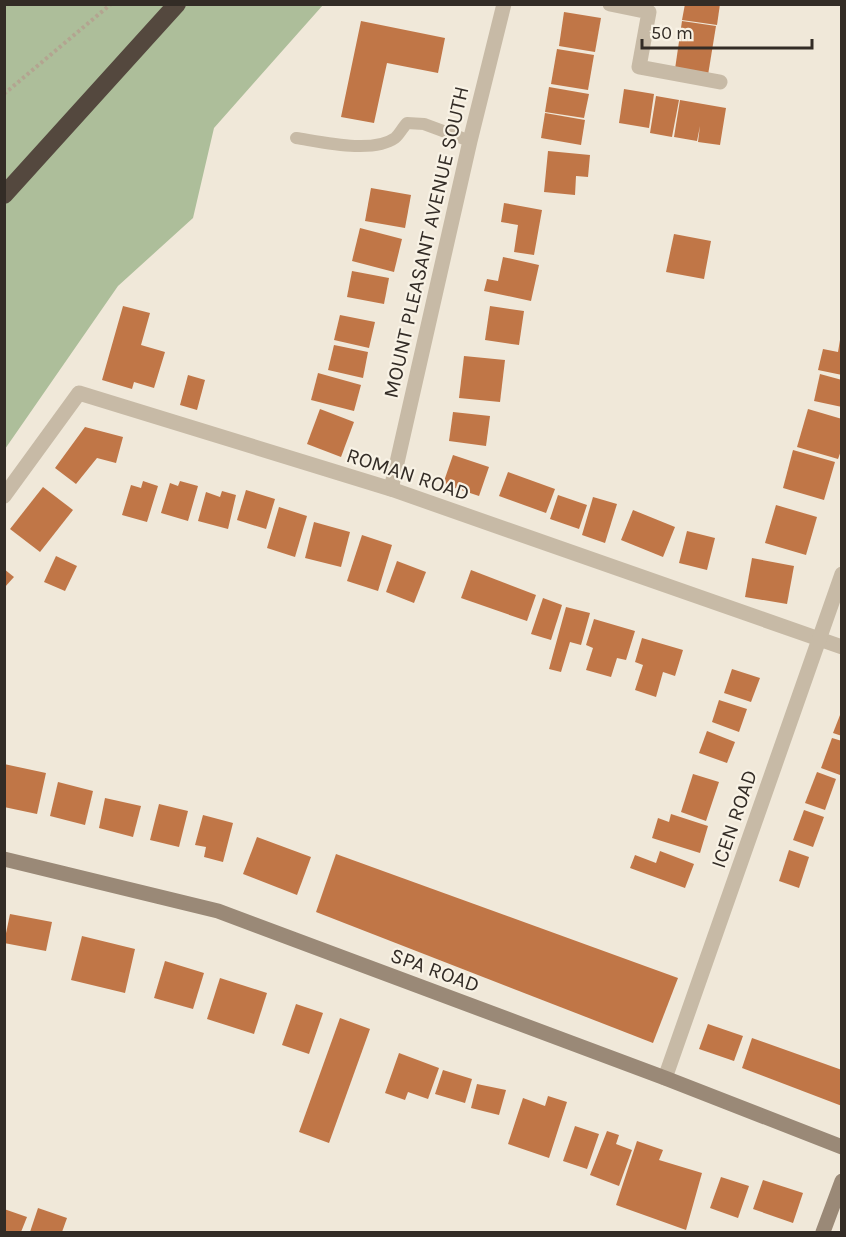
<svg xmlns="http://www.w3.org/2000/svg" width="846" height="1237" viewBox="0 0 846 1237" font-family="Karla,sans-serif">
<rect width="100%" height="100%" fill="#f0e8d9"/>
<path fill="#adbe9a" d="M 5,5 L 323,5 L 214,128 L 193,218 L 118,286 L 5,449 Z"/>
<g fill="#c07647">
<path d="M 685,4 L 720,4 L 717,25 L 682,20 Z"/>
<path d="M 564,12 L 601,18 L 595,52 L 559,46 Z"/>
<path d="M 361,21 L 445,38 L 438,73 L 387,63 L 374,123 L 341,117 Z"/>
<path d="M 682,21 L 716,26 L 708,75 L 675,69 Z"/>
<path d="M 557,49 L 594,55 L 588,90 L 551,84 Z"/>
<path d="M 549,87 L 589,94 L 584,118 L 545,112 Z"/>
<path d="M 624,89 L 654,94 L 649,128 L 619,123 Z"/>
<path d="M 656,96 L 679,100 L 672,137 L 650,133 Z"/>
<path d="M 680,100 L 726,108 L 720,145 L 698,142 L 700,126 L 697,141 L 674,137 Z"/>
<path d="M 545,113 L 585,120 L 581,145 L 541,138 Z"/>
<path d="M 548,151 L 590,155 L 588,177 L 576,176 L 575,195 L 544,192 Z"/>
<path d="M 371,188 L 411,195 L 405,228 L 365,221 Z"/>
<path d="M 504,203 L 542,210 L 534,255 L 514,252 L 518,225 L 501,222 Z"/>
<path d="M 360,228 L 402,239 L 394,272 L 352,261 Z"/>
<path d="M 674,234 L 711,241 L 704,279 L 666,272 Z"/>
<path d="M 503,257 L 539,265 L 531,301 L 484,291 L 487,279 L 498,281 Z"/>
<path d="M 352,271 L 389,278 L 384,304 L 347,297 Z"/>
<path d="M 123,306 L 150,313 L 141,345 L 165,352 L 154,388 L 134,382 L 132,389 L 102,380 Z"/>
<path d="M 490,306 L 524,311 L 519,345 L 485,340 Z"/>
<path d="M 340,315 L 375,322 L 369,348 L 334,340 Z"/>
<path d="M 840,340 L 842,375 L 818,370 L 823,349 L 838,352 Z"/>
<path d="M 334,345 L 368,352 L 363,378 L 328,370 Z"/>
<path d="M 464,356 L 505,360 L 500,402 L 459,398 Z"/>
<path d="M 318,373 L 361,385 L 354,411 L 311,400 Z"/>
<path d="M 820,374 L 842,380 L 842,407 L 814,401 Z"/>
<path d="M 188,375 L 205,380 L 197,410 L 180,405 Z"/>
<path d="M 320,409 L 354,422 L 341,457 L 307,444 Z"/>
<path d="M 808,409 L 842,419 L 842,448 L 838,459 L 797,447 Z"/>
<path d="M 453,412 L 490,416 L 486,446 L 449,441 Z"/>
<path d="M 85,427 L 123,437 L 116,463 L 97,458 L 76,484 L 55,468 Z"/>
<path d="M 793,450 L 835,462 L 824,500 L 783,488 Z"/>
<path d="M 453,455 L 489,467 L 479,496 L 443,484 Z"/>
<path d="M 508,472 L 555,489 L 546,513 L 499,496 Z"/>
<path d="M 143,481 L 158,486 L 147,522 L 122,515 L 131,485 L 141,488 Z"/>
<path d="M 180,481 L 198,486 L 188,521 L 161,513 L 170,483 L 178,486 Z"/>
<path d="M 43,487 L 73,510 L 40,552 L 10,529 Z"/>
<path d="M 246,490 L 275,499 L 266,529 L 237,520 Z"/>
<path d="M 222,491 L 236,495 L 228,529 L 198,521 L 206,492 L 220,497 Z"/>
<path d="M 558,495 L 587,505 L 579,529 L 550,519 Z"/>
<path d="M 593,497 L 617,504 L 605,543 L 582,535 Z"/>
<path d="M 776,505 L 817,517 L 806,555 L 765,543 Z"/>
<path d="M 279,507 L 307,516 L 295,557 L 267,548 Z"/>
<path d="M 633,510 L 675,527 L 663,557 L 621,540 Z"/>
<path d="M 314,522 L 350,532 L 341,567 L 305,558 Z"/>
<path d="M 687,531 L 715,538 L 707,570 L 679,563 Z"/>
<path d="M 362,535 L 392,545 L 378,591 L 347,581 Z"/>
<path d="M 56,556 L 77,566 L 65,591 L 44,582 Z"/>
<path d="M 752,558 L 794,566 L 787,604 L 745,597 Z"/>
<path d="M 397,561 L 426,572 L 414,603 L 386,592 Z"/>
<path d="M 4,569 L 14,577 L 4,588 Z"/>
<path d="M 471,570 L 536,595 L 527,621 L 461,598 Z"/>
<path d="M 543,598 L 562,605 L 551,640 L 531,634 Z"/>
<path d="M 566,607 L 590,613 L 581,645 L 570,642 L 561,672 L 549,669 Z"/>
<path d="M 594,619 L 635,631 L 626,660 L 617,658 L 611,677 L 586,670 L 593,648 L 586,645 Z"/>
<path d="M 642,638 L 683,650 L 675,676 L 663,672 L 656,697 L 635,690 L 643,665 L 635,662 Z"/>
<path d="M 732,669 L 760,678 L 751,702 L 724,693 Z"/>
<path d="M 719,700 L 747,709 L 739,732 L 712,722 Z"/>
<path d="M 842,710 L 842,736 L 833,733 Z"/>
<path d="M 707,731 L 735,742 L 727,763 L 699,753 Z"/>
<path d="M 832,738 L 842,741 L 842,769 L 840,775 L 821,768 Z"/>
<path d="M 4,764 L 46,773 L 37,814 L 4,807 Z"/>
<path d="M 817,772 L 836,779 L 825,810 L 805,803 Z"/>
<path d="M 693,774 L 719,782 L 706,821 L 681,812 Z"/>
<path d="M 58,782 L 93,791 L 85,825 L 50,816 Z"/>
<path d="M 105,798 L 141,806 L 133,837 L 99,828 Z"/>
<path d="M 159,804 L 188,811 L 179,847 L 150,840 Z"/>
<path d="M 804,810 L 824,817 L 813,847 L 793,840 Z"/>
<path d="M 671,814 L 708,826 L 700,853 L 652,838 L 658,818 L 669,822 Z"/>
<path d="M 203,815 L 233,823 L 223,862 L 204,857 L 206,847 L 195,845 Z"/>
<path d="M 257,837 L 311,857 L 297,895 L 243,874 Z"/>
<path d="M 789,850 L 809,857 L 799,888 L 779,881 Z"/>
<path d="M 660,851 L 694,864 L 685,888 L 630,868 L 635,855 L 656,863 Z"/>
<path d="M 336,854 L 678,978 L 653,1043 L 316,912 Z"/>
<path d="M 10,914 L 52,922 L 46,951 L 4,943 Z"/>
<path d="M 82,936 L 135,949 L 125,993 L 71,980 Z"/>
<path d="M 165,961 L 204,973 L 193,1009 L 154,998 Z"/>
<path d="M 220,978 L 267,993 L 254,1034 L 207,1019 Z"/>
<path d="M 296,1004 L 323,1013 L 309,1054 L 282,1045 Z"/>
<path d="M 340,1018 L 370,1029 L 329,1143 L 299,1132 Z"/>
<path d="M 708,1024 L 743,1036 L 734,1061 L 699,1049 Z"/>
<path d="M 752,1038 L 842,1070 L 842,1106 L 742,1068 Z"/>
<path d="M 399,1053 L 439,1068 L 428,1099 L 408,1092 L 405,1100 L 385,1093 Z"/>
<path d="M 443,1070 L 472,1079 L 465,1103 L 435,1094 Z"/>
<path d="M 477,1084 L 506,1090 L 499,1115 L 471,1108 Z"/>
<path d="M 548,1096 L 567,1102 L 549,1158 L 508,1144 L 523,1098 L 545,1106 Z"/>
<path d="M 575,1126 L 599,1134 L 587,1169 L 563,1161 Z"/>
<path d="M 607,1131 L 619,1135 L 616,1144 L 632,1150 L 619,1186 L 590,1175 Z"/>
<path d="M 637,1141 L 663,1150 L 659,1160 L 702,1173 L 686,1230 L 616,1205 Z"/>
<path d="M 721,1177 L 749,1186 L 738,1218 L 710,1208 Z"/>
<path d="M 763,1180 L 803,1193 L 793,1223 L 753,1209 Z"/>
<path d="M 38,1208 L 67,1218 L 62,1232 L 30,1232 Z"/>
<path d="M 4,1209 L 27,1217 L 21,1232 L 4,1232 Z"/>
</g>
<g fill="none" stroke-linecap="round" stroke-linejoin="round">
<path stroke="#b3a490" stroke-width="4" stroke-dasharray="3 3" stroke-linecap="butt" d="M 4,94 L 111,4"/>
<path stroke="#c7baa6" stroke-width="12" d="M 296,138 C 322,142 373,154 395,138 C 399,135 403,127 407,123 L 424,124 L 470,141"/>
<g stroke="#c7baa6" stroke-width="15">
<path d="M 610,4 L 649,12 L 639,67 L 720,82"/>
<path d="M 391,489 L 470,141 L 504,4"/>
<path d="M 4,496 L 79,393 L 391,489 L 842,647"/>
<path d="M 665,1078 L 842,574"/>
</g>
<g stroke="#9a8977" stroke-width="15">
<path d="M 4,859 L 218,911 L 665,1078 L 842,1147"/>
<path d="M 823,1232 L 842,1181"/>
</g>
<path stroke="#54483e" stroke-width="18" d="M 4,195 L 177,4"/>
</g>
<g text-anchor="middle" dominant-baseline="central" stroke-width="4.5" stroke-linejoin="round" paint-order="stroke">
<g font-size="21" fill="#332c26" stroke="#f8f2e5">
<text transform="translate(426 242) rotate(-77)">MOUNT PLEASANT AVENUE SOUTH</text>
<text transform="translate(408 474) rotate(18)">ROMAN ROAD</text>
<text transform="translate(734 819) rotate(-71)">ICEN ROAD</text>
<text transform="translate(435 970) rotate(20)">SPA ROAD</text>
</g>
</g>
<rect width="846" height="1237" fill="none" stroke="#332c26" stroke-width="12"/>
<path d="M642 39v9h170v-9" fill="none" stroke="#332c26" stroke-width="3"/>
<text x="651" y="39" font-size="18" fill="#332c26" stroke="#f8f2e5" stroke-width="4.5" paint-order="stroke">50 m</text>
</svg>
